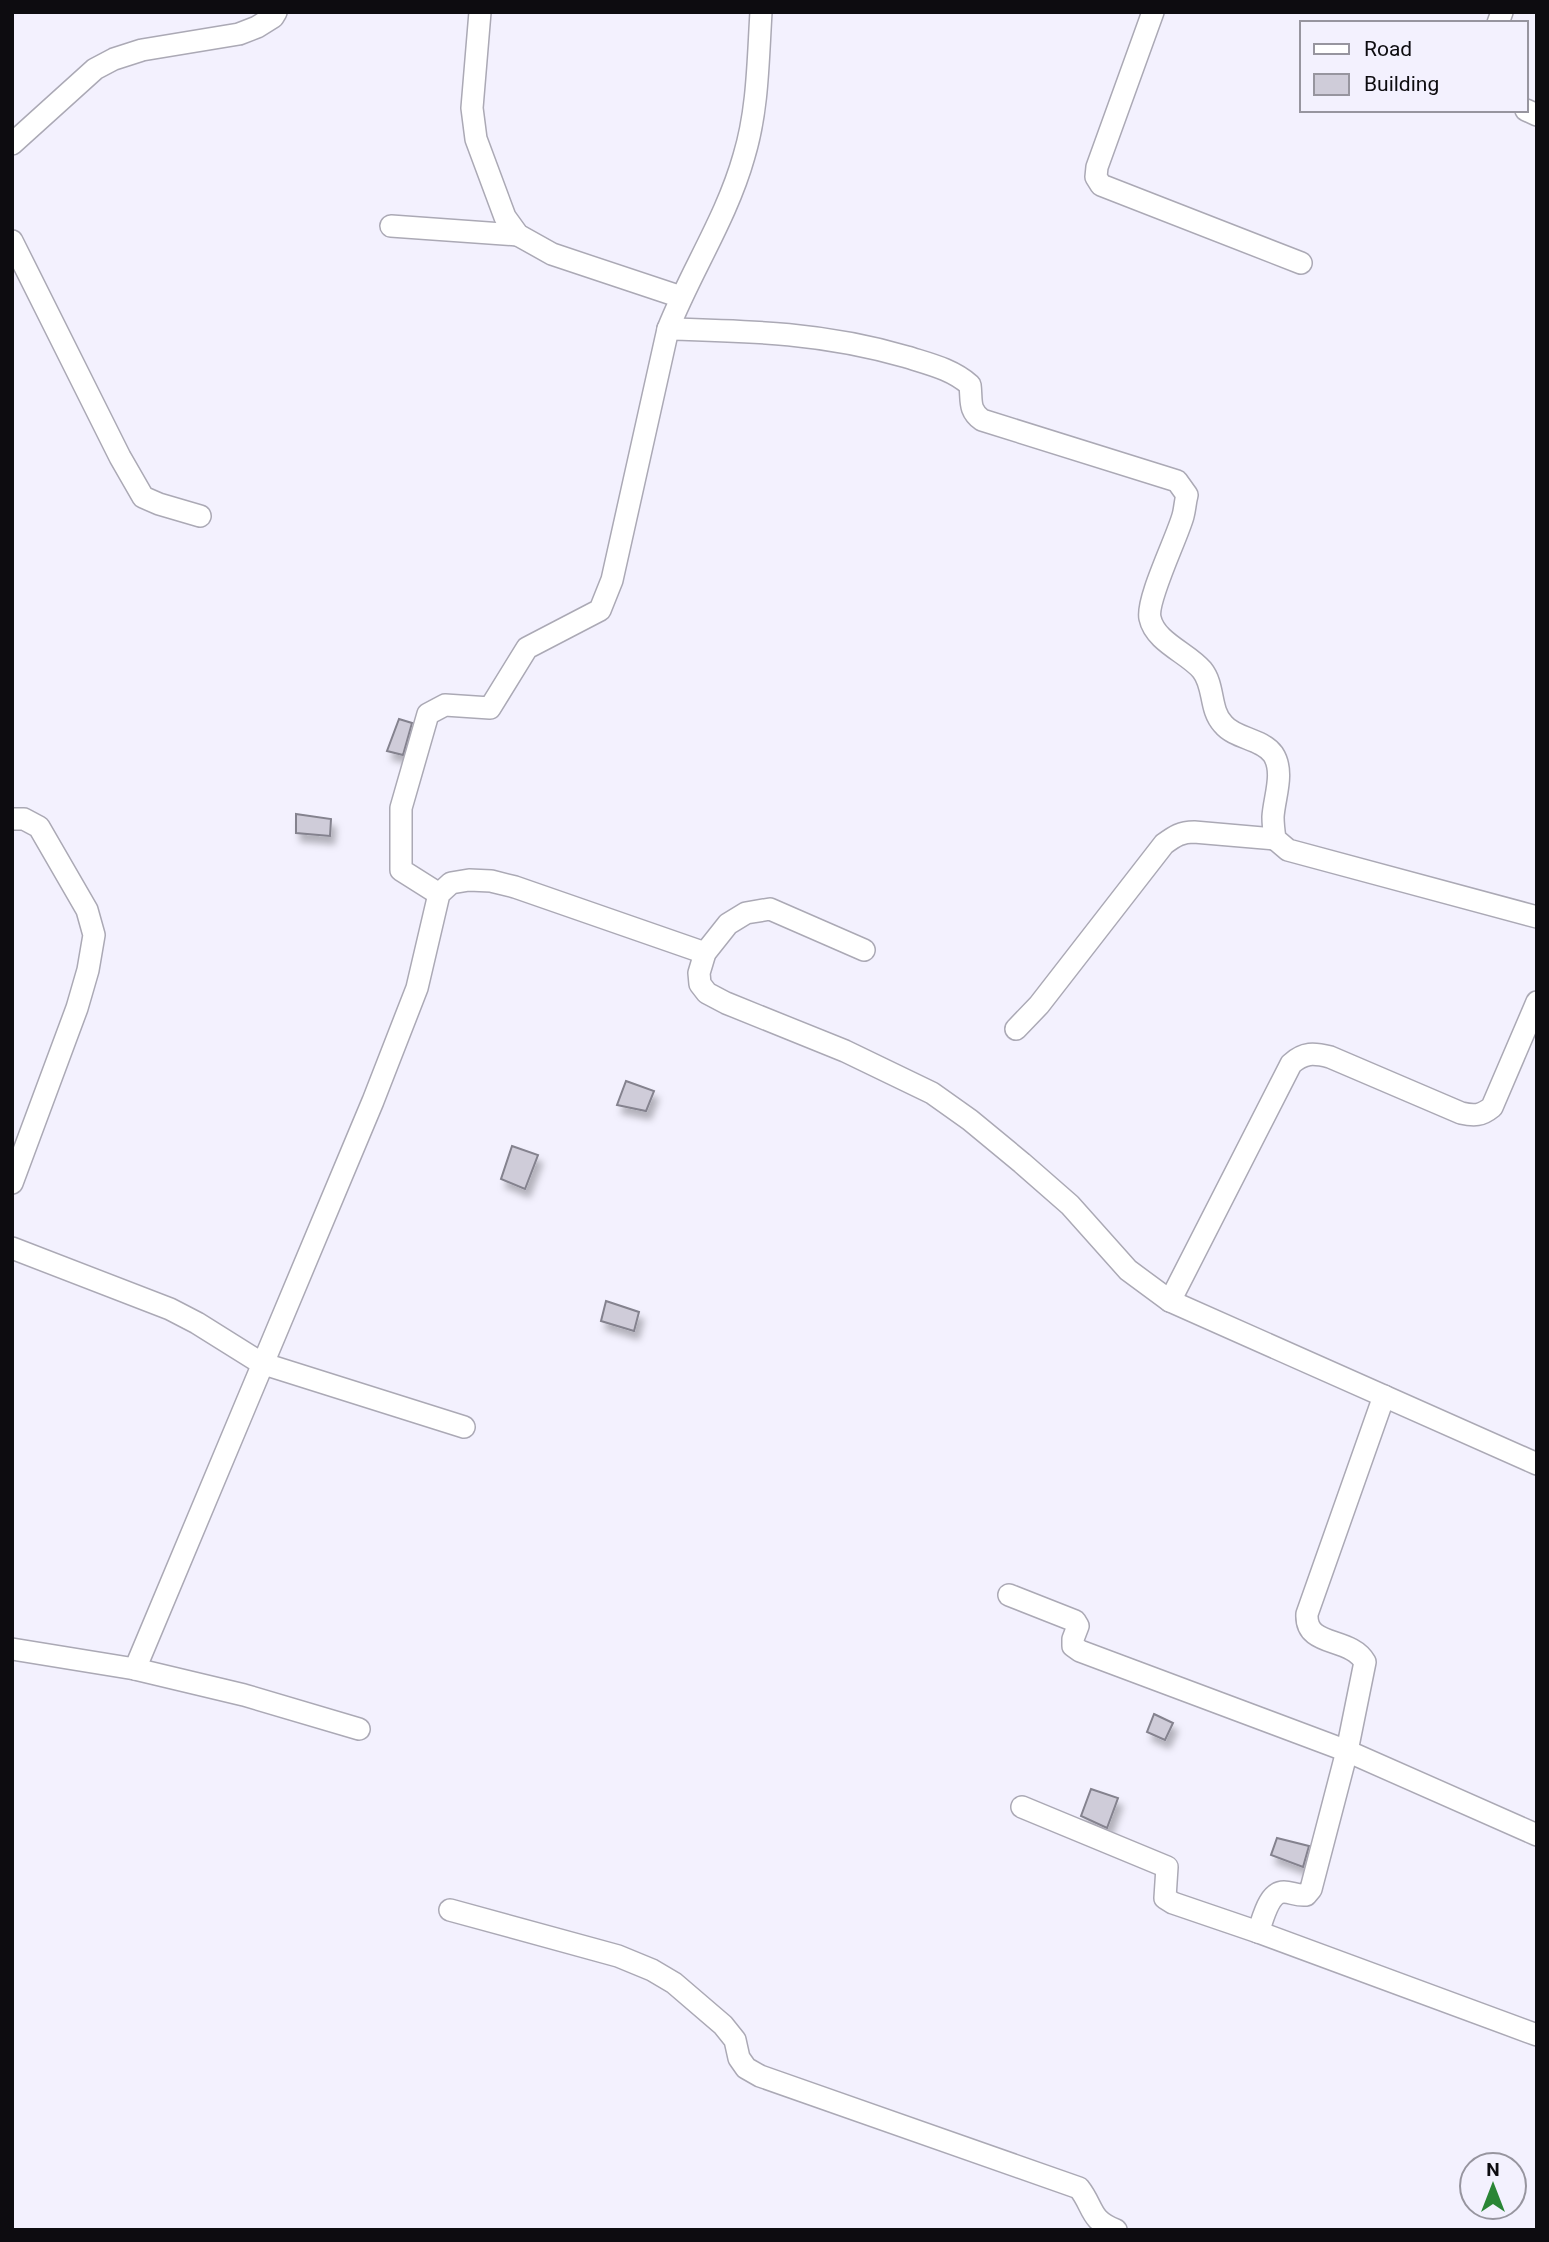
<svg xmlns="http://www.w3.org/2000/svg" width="1549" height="2242" viewBox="0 0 1549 2242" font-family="Roboto,sans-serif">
<defs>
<filter id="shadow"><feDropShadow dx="4.5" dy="8" stdDeviation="3.5" flood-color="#0004"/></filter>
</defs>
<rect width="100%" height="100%" fill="#f3f1fe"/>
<g fill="#cfccd9" stroke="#84828e" stroke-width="2" filter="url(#shadow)">
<path d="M 399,719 L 412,723 L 403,755 L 387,751 Z"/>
<path d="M 296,814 L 331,819 L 330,836 L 296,833 Z"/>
<path d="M 626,1081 L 654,1091 L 646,1111 L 617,1105 Z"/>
<path d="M 512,1146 L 538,1155 L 525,1189 L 501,1179 Z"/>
<path d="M 606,1301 L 639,1312 L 634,1331 L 601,1321 Z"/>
<path d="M 1154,1714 L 1173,1723 L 1165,1740 L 1147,1732 Z"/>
<path d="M 1091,1789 L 1118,1798 L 1107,1828 L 1081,1816 Z"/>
<path d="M 1277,1838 L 1309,1846 L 1303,1867 L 1271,1855 Z"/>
</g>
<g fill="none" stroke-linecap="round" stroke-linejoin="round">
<defs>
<g id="street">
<path d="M 480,12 L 472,108 L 476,139 L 505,217 L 518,235 L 552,254 L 681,297"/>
<path d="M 1153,12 L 1097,167 L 1096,177 L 1101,185 L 1301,263"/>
<path d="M 1498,23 L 1502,12"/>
<path d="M 1526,110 L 1537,115"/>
<path d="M 12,144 L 95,69 L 114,59 L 142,50 L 239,34 L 257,27 L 273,17 L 276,12"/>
<path d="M 391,226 L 518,235"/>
<path d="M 12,241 L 120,457 L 143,497 L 159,504 L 200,516"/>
<path d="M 668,329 C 753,331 825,333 907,357 C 929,364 952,369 970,385 C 972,400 968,410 982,420 L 1177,481 L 1187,495 C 1185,502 1185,509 1183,516 C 1177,538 1146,600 1150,618 C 1155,642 1188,653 1202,670 C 1215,686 1209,709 1223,724 C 1235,739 1261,738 1273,754 C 1285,772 1274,798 1273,817 C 1273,824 1274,832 1275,839 L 1288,850 L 1537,917"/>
<path d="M 12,819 L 24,819 L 39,827 L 87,910 L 94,935 L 88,970 L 77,1008 L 12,1183"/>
<path d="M 439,894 L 401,870 L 401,808 L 428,714 L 445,705 L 490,708 L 527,648 L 600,610 L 612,580 L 668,329 C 691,271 727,217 744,156 C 758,110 758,60 761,12"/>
<path d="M 864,950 L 770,909 L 746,913 L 728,924 L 705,953 L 699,973 L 700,984 L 707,993 L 726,1003 L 845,1051 L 932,1093 L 970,1120 L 1022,1163 L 1070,1205 L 1128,1270 L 1170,1301 L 1537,1464"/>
<path d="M 1016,1029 L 1039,1005 L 1164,844 C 1175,836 1181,832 1194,832 L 1275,839"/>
<path d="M 12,1248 L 170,1309 L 197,1323 L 261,1363 L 464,1427"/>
<path d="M 1170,1301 L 1291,1064 C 1304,1052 1314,1053 1330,1057 L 1461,1113 C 1474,1116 1481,1116 1492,1107 L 1537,1002"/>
<path d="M 1009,1595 L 1075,1621 L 1078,1626 L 1073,1639 L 1073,1646 L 1080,1651 L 1347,1751 L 1537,1835"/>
<path d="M 12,1649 L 135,1669 L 244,1695 L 359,1729"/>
<path d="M 135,1669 L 373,1101 L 417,988 L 439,894 L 451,883 L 469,880 L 491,881 L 515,887 L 705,953"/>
<path d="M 1022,1807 L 1167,1867 L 1165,1898 L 1173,1903 L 1258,1932 L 1537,2035"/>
<path d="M 450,1910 L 618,1956 L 652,1970 L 674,1983 L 723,2025 L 735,2040 L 739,2058 L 746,2068 L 760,2076 L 1079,2188 C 1094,2207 1089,2220 1116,2230"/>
<path d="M 1258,1932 C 1263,1920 1268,1892 1284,1892 C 1291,1892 1297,1896 1306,1895 L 1311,1889 L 1347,1751 L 1365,1662 C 1350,1636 1305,1648 1307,1614 L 1384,1396"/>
</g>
</defs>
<use href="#street" stroke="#aba9b5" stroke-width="24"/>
<use href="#street" stroke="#fff" stroke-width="21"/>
</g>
<rect width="1549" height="2242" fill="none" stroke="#0d0c10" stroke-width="28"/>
<rect x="1300" y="21" width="228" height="91" fill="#f3f1fe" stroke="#97959f" stroke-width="2"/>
<rect x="1314" y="44" width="35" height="10" fill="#ffffff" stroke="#97959f" stroke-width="2"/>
<text x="1364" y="56" font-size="21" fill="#0d0c10">Road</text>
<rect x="1314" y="74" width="35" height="21" fill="#cfccd9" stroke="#97959f" stroke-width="2"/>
<text x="1364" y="91" font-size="21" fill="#0d0c10">Building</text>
<g transform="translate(1493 2186)"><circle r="33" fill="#f3f1fe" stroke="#97959f" stroke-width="2"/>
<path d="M0-5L12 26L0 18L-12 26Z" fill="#2a8535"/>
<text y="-10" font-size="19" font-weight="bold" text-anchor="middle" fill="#0d0c10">N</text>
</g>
</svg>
